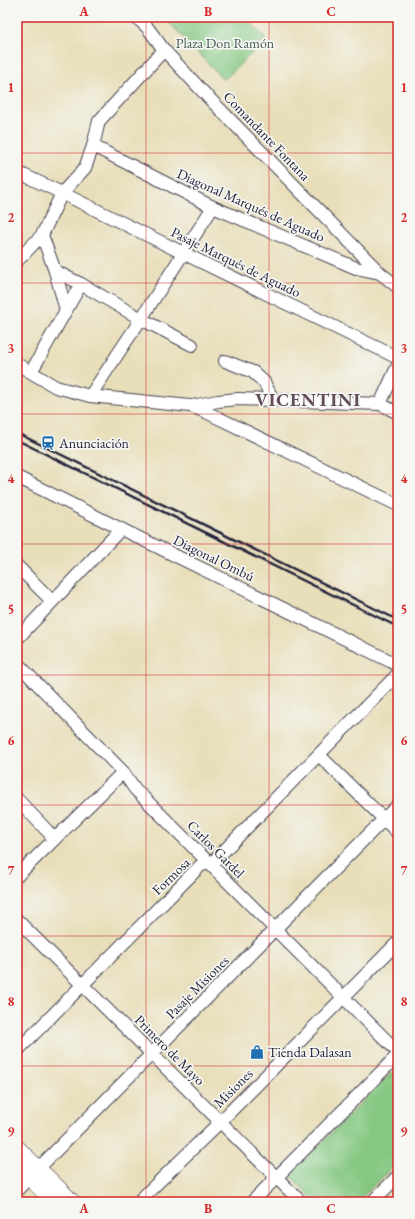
<svg xmlns="http://www.w3.org/2000/svg" width="415" height="1219" viewBox="0 0 415 1219" font-family="'EB Garamond',serif">
<rect width="100%" height="100%" fill="#f6f6f2"/>
<filter id="ink" filterUnits="userSpaceOnUse"><feTurbulence type="fractalNoise" baseFrequency=".025" numOctaves="2"/><feDisplacementMap in="SourceGraphic" scale="8" xChannelSelector="R" yChannelSelector="G"/><feConvolveMatrix kernelMatrix="1 2 1 2 8 2 1 2 1" color-interpolation-filters="sRGB"/></filter>
<filter id="wash" filterUnits="userSpaceOnUse"><feTurbulence type="fractalNoise" baseFrequency=".012" numOctaves="4" result="noise"/><feDisplacementMap in="SourceGraphic" scale="16" xChannelSelector="R" yChannelSelector="G"/><feGaussianBlur stdDeviation="0.9" result="paint"/><feColorMatrix in="noise" values="0 0 0 0 0 0 0 0 0 0 0 0 0 0 0 0 0 1.4 0 .05"/><feComposite in="paint" operator="in"/></filter>
<g filter="url(#wash)">
<rect width="100%" height="100%" fill="#e8deb9"/>
<g fill="#84c882" stroke="#53755e">
<path d="M 164,17 L 245,17 L 266,39 L 224,80 Z"/>
<path d="M 398,1066 L 398,1162 L 357,1202 L 316,1202 L 289,1175 Z"/>
</g>
</g>
<g filter="url(#ink)">
<g fill="none" stroke-linecap="round" stroke-linejoin="round">
<defs>
<g id="minor">
<path d="M 136,17 L 147,27 L 164,50 L 206,95 L 380,273 L 398,287"/>
<path d="M 93,146 L 213,207 L 356,268 L 380,273"/>
<path d="M 17,172 L 62,193 L 183,253 L 398,358"/>
<path d="M 17,261 L 42,235"/>
<path d="M 55,271 L 81,284 L 141,319 L 192,345"/>
<path d="M 66,310 L 55,271 L 42,235 L 62,193 L 85,168 L 93,146 L 99,121 L 164,50"/>
<path d="M 225,361 L 253,372 L 264,382 L 273,400"/>
<path d="M 17,364 L 56,387 L 90,396 L 190,406 L 206,412 L 398,505"/>
<path d="M 31,372 L 81,284"/>
<path d="M 90,396 L 141,319 L 213,207"/>
<path d="M 380,404 L 398,365"/>
<path d="M 192,406 L 218,401 L 238,399 L 273,400 L 380,404 L 398,413"/>
<path d="M 17,477 L 121,529 L 398,665"/>
<path d="M 17,566 L 52,601"/>
<path d="M 17,639 L 121,529"/>
<path d="M 17,663 L 123,772 L 135,789 L 398,1052"/>
<path d="M 319,755 L 398,833"/>
<path d="M 17,799 L 54,838"/>
<path d="M 17,876 L 123,772"/>
<path d="M 17,920 L 301,1202"/>
<path d="M 17,1051 L 200,866 L 215,860 L 398,674"/>
<path d="M 17,1190 L 398,805"/>
<path d="M 138,1202 L 221,1121 L 398,942"/>
<path d="M 252,1202 L 398,1055"/>
<path d="M 372,1202 L 398,1176"/>
</g>
<g id="major">
<path d="M 17,1147 L 73,1202"/>
<path d="M 17,1166 L 54,1202"/>
</g>
</defs>
<use href="#minor" stroke="#403e4e" stroke-width="14"/>
<use href="#major" stroke="#403e4e" stroke-width="16"/>
<use href="#minor" stroke="#fff" stroke-width="12"/>
<use href="#major" stroke="#fff" stroke-width="15"/>
<g stroke="#22223b" stroke-width="2.5">
<path d="M 17,433 L 398,620"/>
<path d="M 17,440 L 398,627"/>
</g>
</g>
</g>
<path fill="none" stroke="#d62828" stroke-width="1" stroke-opacity="0.55" d="M 146,17 L 146,1202M 269,17 L 269,1202M 17,153 L 398,153M 17,283 L 398,283M 17,414 L 398,414M 17,544 L 398,544M 17,675 L 398,675M 17,805 L 398,805M 17,936 L 398,936M 17,1066 L 398,1066"/>
<defs>
<symbol id="station-bare" viewBox="-9 -9 18 18"><path d="M-3-6H3Q5-6 5-4V2Q5 4 3 4L4.5 6H3L1.5 4h-3L-3 6H-4.5L-3 4Q-5 4-5 2V-4Q-5-6-3-6ZM-3.5-4v3h7v-3ZM-3.5 1v1.5H-2V1ZM2 1v1.5H3.5V1Z" fill="#1f6fb2" stroke="#f6f6f2" stroke-width="2.5" paint-order="stroke"/></symbol>
<symbol id="shop-bare" viewBox="-9 -9 18 18"><path d="M-5-2.5h2.3a2.7 3.5 0 0 1 5.4 0H5L5.5 6h-11ZM-1.5-2.5h3a1.5 2.3 0 0 0-3 0Z" fill="#1f6fb2" stroke="#f6f6f2" stroke-width="2.5" paint-order="stroke"/></symbol>
</defs>
<g fill-rule="evenodd">
<use href="#station-bare" x="38" y="433" width="20" height="20"/>
<use href="#shop-bare" x="247" y="1042" width="20" height="20"/>
</g>
<g text-anchor="middle" dominant-baseline="central" stroke-width="3.5" stroke-linejoin="round" paint-order="stroke">
<g font-size="14" fill="#445c54" stroke="#f6f6f2">
<text x="225" y="43">Plaza Don Ramón</text>
</g>
<g font-size="14" fill="#22223b" stroke="#f6f6f2">
<text transform="translate(267 136) rotate(46)">Comandante Fontana</text>
<text transform="translate(251 205) rotate(24)">Diagonal Marqués de Aguado</text>
<text transform="translate(236 262) rotate(26)">Pasaje Marqués de Aguado</text>
<text transform="translate(214 558) rotate(26)">Diagonal Ombú</text>
<text transform="translate(216 849) rotate(45)">Carlos Gardel</text>
<text transform="translate(171 876) rotate(-44)">Formosa</text>
<text transform="translate(197 987) rotate(-45)">Pasaje Misiones</text>
<text transform="translate(170 1050) rotate(45)">Primero de Mayo</text>
<text transform="translate(233 1088) rotate(-45)">Misiones</text>
</g>
<g font-size="14" fill="#22223b" stroke="#f6f6f2" text-anchor="start">
<text x="59" y="443">Anunciación</text>
<text x="268" y="1052">Tienda Dalasan</text>
</g>
<g font-size="18" font-weight="bold" letter-spacing="1" fill="#634c5b" stroke="#f6f6f2">
<text x="308" y="399">VICENTINI</text>
</g>
</g>
<rect width="415" height="1219" fill="none" stroke="#f6f6f2" stroke-width="44"/>
<rect x="22" y="22" width="371" height="1175" fill="none" stroke="#d62828" stroke-width="1.5"/>
<g font-size="13" text-anchor="middle" font-weight="bold" fill="#d62828">
<text x="84" y="16">A</text>
<text x="208" y="16">B</text>
<text x="331" y="16">C</text>
<text x="11" y="92">1</text>
<text x="404" y="92">1</text>
<text x="11" y="222">2</text>
<text x="404" y="222">2</text>
<text x="11" y="353">3</text>
<text x="404" y="353">3</text>
<text x="11" y="483">4</text>
<text x="404" y="483">4</text>
<text x="11" y="614">5</text>
<text x="404" y="614">5</text>
<text x="11" y="745">6</text>
<text x="404" y="745">6</text>
<text x="11" y="875">7</text>
<text x="404" y="875">7</text>
<text x="11" y="1006">8</text>
<text x="404" y="1006">8</text>
<text x="11" y="1136">9</text>
<text x="404" y="1136">9</text>
<text x="84" y="1213">A</text>
<text x="208" y="1213">B</text>
<text x="331" y="1213">C</text>
</g>
</svg>
